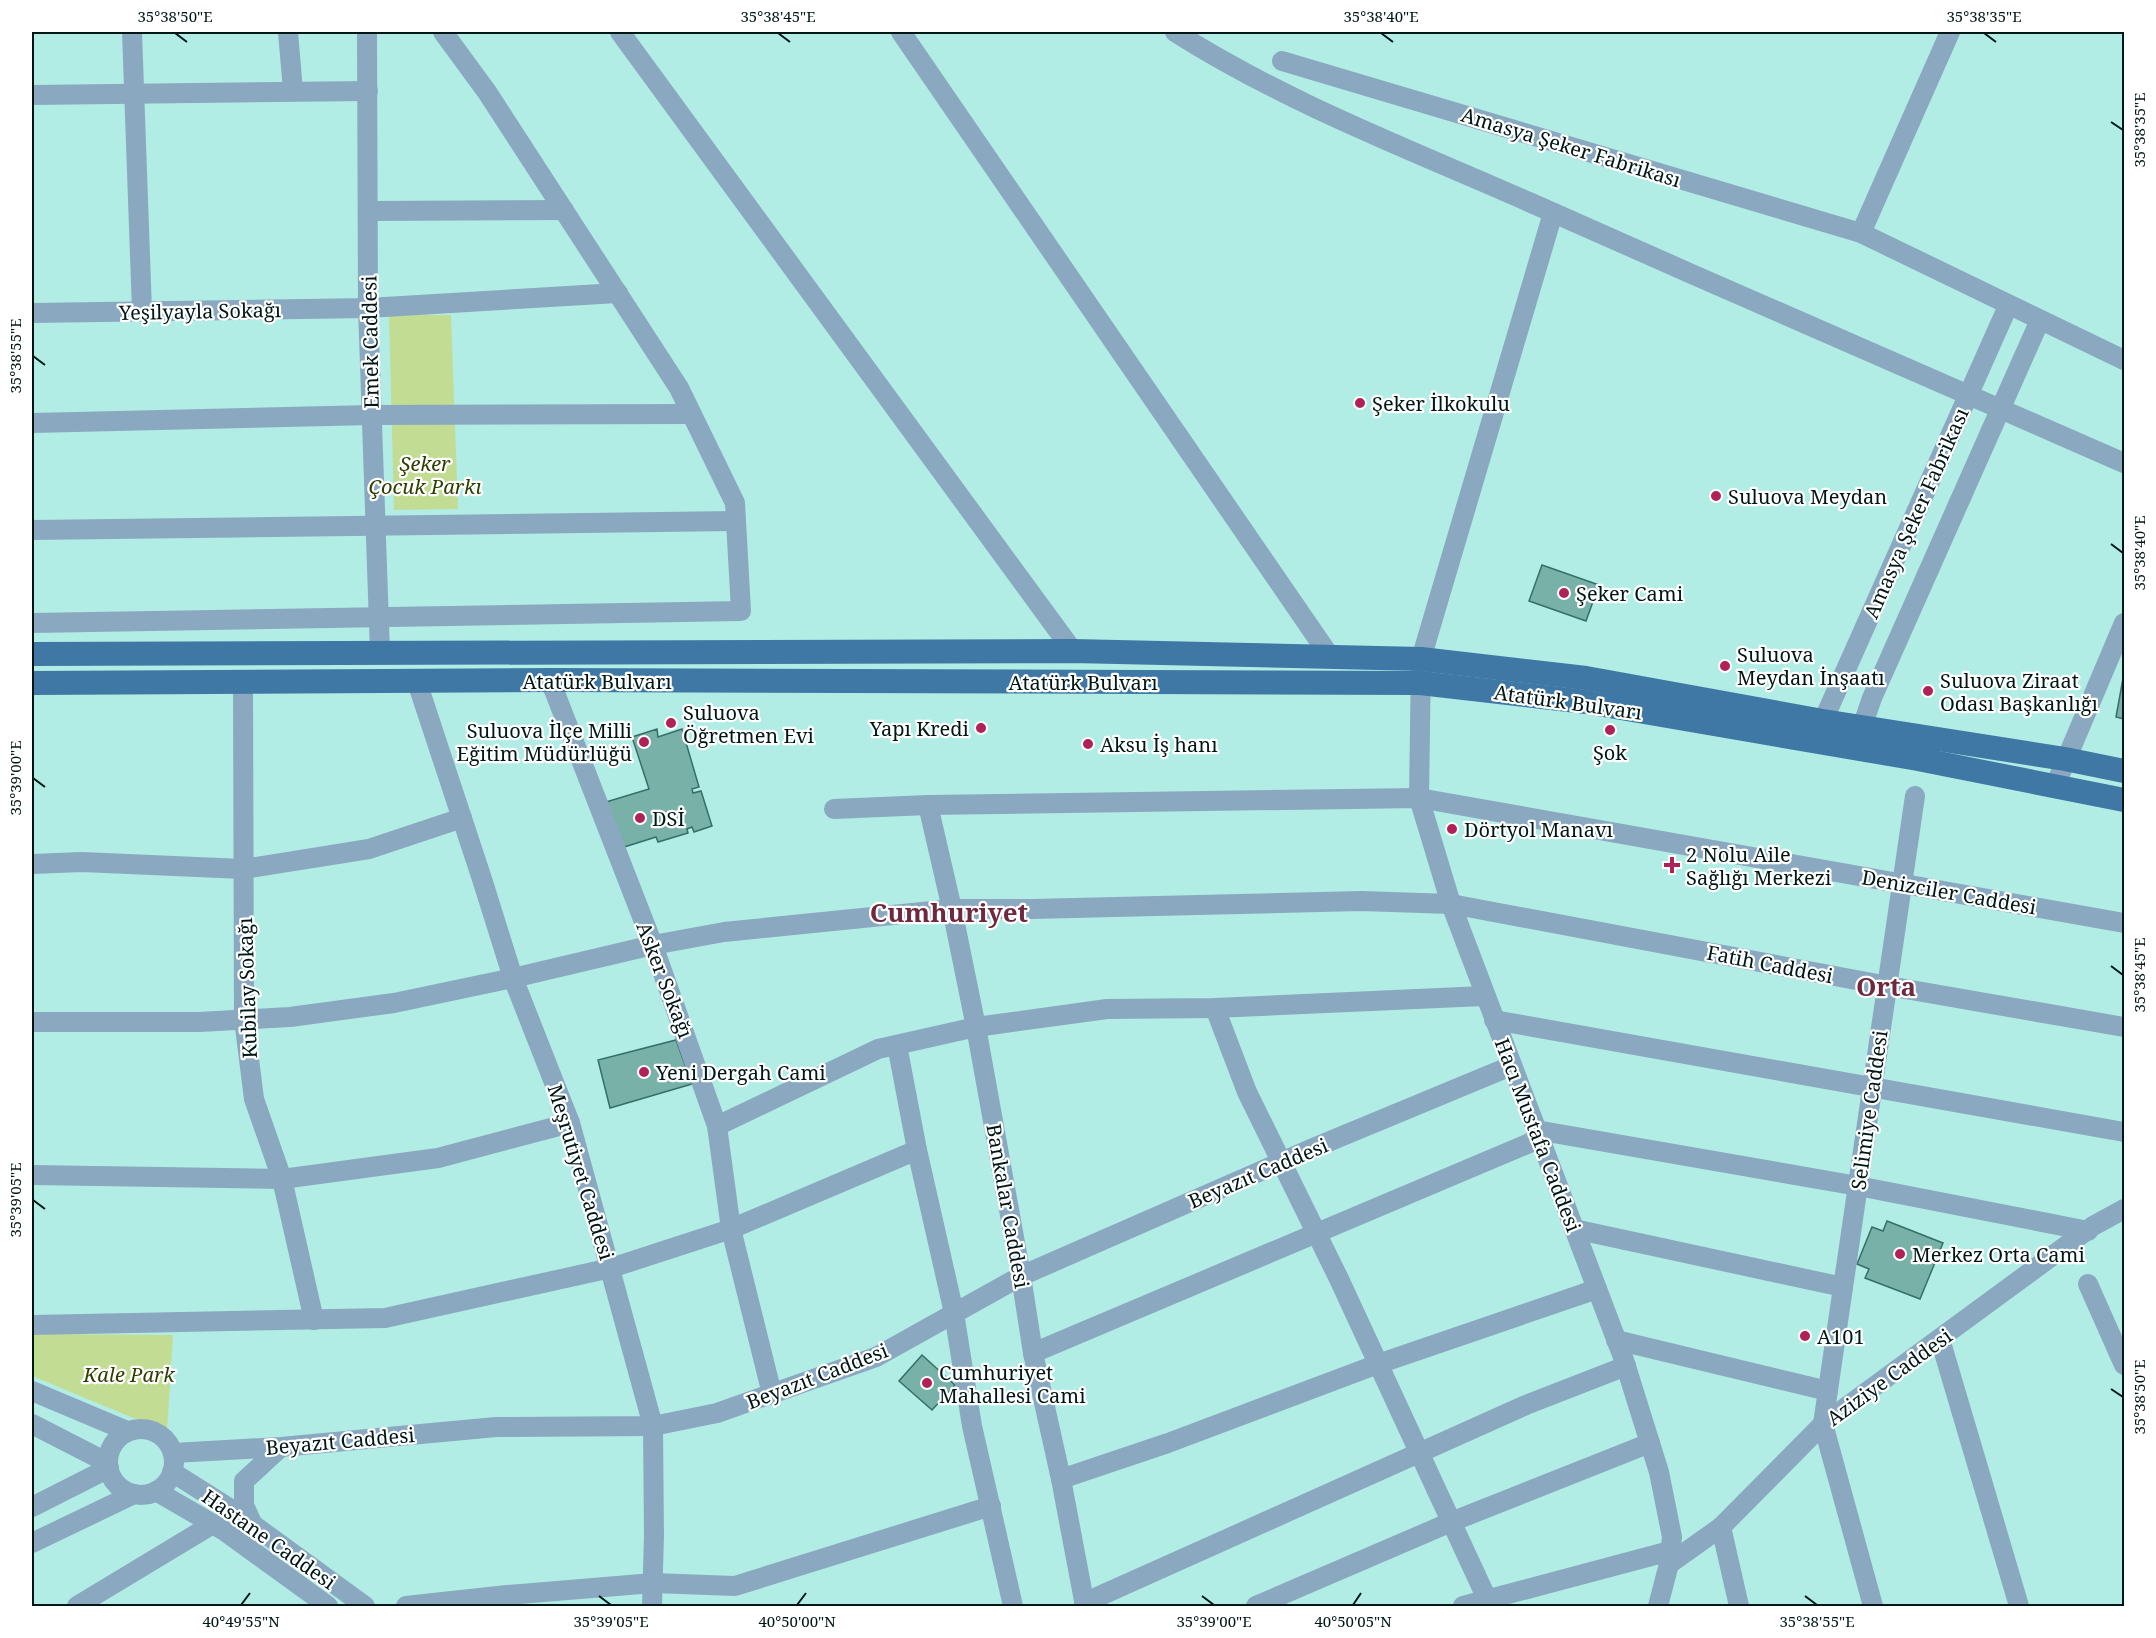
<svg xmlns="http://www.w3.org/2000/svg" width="2156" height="1638" viewBox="0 0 2156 1638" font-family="'Noto Serif',serif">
<rect width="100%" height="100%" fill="#b1ede4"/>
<g fill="#c2dc94">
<path d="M 389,315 L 451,315 L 458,509 L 394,510 Z"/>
<path d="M 32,1334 L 173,1335 L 167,1432 L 32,1376 Z"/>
</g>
<g fill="#77b1a8" stroke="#366f68" stroke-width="1.5">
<path d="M 1542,565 L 1599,585 L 1586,621 L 1529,601 Z"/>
<path d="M 2124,673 L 2124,719 L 2116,717 Z"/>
<path d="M 657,729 L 658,737 L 682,729 L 699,787 L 692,789 L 693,793 L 701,791 L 712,826 L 694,832 L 692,827 L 687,829 L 688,833 L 658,842 L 656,837 L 621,848 L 606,802 L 649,789 L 632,737 Z"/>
<path d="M 676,1040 L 692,1084 L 610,1108 L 598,1060 Z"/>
<path d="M 1887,1221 L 1943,1243 L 1920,1299 L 1865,1278 L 1869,1269 L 1857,1264 L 1872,1227 L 1883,1231 Z"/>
<path d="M 922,1355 L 955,1385 L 932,1410 L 899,1381 Z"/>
</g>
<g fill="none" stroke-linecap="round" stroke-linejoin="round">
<g stroke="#8ba8c1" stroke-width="20">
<path d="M 132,32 L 142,311"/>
<path d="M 288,32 L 293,91"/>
<path d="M 367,32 L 368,308 L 380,653"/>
<path d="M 620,32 L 1073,651"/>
<path d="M 901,32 L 1331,658"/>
<path d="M 1175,32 C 1285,102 1409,149 1529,202 C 1727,290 1926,377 2124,463"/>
<path d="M 1950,32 L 1861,233 L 2124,360"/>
<path d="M 1282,61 L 1861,233"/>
<path d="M 32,95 L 368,91"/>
<path d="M 368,211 L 564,210"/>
<path d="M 1553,213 L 1421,659 L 1419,798 L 1451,904 L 1624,1360 L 1659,1472 L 1672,1537 L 1669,1564 L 1658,1606"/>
<path d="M 32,313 L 368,308 L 618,293"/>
<path d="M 32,423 L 372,415 L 691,414"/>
<path d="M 32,530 L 735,521"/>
<path d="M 32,623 L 741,611 L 735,503 L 679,388 L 487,92 L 443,32"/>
<path d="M 550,680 L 653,945 L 717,1126 L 731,1229 L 772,1394"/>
<path d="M 417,682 L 482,879 L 513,978 L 570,1123 L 653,1426 L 654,1535 L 652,1606"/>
<path d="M 243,683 L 244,1019 L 254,1099 L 282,1179 L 314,1320"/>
<path d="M 1823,721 L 2008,306"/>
<path d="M 1862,727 L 1872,698 L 2040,320"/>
<path d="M 2055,786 L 2124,623"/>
<path d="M 928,805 L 952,909 L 976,1027 L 1021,1276 L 1033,1353 L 1061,1479 L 1085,1606"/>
<path d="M 834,809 L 928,805 L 1419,798 L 2124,923"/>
<path d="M 32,864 L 82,862 L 243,869 L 369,849 L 462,818"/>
<path d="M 1215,1008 L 1247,1092 L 1339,1279 L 1487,1599"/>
<path d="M 1494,1020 L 2124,1132"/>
<path d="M 32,1022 L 199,1022 L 290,1017 L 394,1003 L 513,978 L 653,945 L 724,932 L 952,909 L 1032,909 L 1361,901 L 1451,904 L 1888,986 L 2124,1027"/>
<path d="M 897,1045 L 917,1150 L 954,1313 L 972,1426 L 1013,1606"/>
<path d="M 717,1126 L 878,1049 L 976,1027 L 1107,1009 L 1215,1008 L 1484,996"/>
<path d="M 1536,1130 L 1858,1186 L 2088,1231"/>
<path d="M 32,1175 L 282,1179 L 438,1158 L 570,1123"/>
<path d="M 1574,1229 L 1843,1287"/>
<path d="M 2088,1284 L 2124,1365"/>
<path d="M 32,1325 L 385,1318 L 611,1268 L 731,1229 L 917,1150"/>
<path d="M 1940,1339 L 2019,1606"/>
<path d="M 1616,1340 L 1828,1391"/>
<path d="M 1033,1353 L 1539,1139"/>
<path d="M 32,1391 L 127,1431"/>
<path d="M 32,1424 L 108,1463"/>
<circle cx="141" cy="1462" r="33"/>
<path d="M 173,1453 L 281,1447 L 496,1427 L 653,1426 L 717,1413 L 876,1357 L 1021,1276 L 1311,1149 L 1511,1066"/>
<path d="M 172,1472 L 237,1513 L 365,1606"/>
<path d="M 1061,1479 L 1168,1443 L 1378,1364 L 1597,1289"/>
<path d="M 156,1491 L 223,1530 L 328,1606"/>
<path d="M 32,1507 L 109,1468"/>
<path d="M 252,1523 L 244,1505 L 244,1481 L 281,1447"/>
<path d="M 1721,1527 L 1739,1606"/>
<path d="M 32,1543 L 134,1494"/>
<path d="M 1669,1564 L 1721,1527 L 1823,1424 L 2093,1226 L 2124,1209"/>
<path d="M 1084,1603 L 1526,1405 L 1626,1366"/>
<path d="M 77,1606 L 213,1524"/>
<path d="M 406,1606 L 507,1595 L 653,1583 L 735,1586 L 991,1506"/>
<path d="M 1256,1606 L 1451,1522 L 1650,1443"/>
<path d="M 1463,1606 L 1670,1551"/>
<path d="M 1873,1606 L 1823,1424 L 1915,796"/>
</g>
<g stroke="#3f78a5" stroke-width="24">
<path d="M 32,654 L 1073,651 L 1421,659 L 1586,678 L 1823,721 L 2065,759 L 2124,771"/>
<path d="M 32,683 L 550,680 L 1420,683 L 1586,702 L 1918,759 L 2124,800"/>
</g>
</g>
<path fill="none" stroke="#011715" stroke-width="2" d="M 175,33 L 187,42M 778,33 L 790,42M 1381,33 L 1393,42M 1984,33 L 1996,42M 2111,122 L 2123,130M 33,356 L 45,365M 2111,544 L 2123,553M 33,778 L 45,787M 2111,966 L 2123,975M 33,1200 L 45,1209M 2111,1389 L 2123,1397M 599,1596 L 611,1605M 1202,1596 L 1214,1605M 1805,1596 L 1817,1605M 241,1605 L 250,1593M 797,1605 L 806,1593M 1353,1605 L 1361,1593"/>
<g fill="#b02157" stroke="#fff" stroke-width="2">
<circle cx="1360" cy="403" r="6"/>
<circle cx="1716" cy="496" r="6"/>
<circle cx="1564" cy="593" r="6"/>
<circle cx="1725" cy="666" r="6"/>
<circle cx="1928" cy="691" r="6"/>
<circle cx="671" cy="723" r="6"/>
<circle cx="981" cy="728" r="6"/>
<circle cx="1610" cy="730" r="6"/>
<circle cx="644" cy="742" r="6"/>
<circle cx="1088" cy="744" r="6"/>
<circle cx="640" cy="818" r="6"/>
<circle cx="1452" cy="829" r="6"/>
<path d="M1669 856h6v6h6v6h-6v6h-6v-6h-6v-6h6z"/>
<circle cx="644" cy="1072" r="6"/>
<circle cx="1900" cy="1254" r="6"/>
<circle cx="1805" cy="1336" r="6"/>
<circle cx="927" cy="1383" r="6"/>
</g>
<g text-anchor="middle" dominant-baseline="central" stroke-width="4.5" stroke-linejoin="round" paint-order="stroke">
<g font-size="20" fill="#011715" stroke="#fff">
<text transform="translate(1571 147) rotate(17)">Amasya Şeker Fabrikası</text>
<text transform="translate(200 311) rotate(-1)">Yeşilyayla Sokağı</text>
<text transform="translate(370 342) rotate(-91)">Emek Caddesi</text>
<text transform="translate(1916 513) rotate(-66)">Amasya Şeker Fabrikası</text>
<text x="597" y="681">Atatürk Bulvarı</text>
<text x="1083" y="682">Atatürk Bulvarı</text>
<text transform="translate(1568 702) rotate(8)">Atatürk Bulvarı</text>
<text transform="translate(1949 892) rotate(10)">Denizciler Caddesi</text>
<text transform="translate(1770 964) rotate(11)">Fatih Caddesi</text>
<text transform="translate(665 980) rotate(69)">Asker Sokağı</text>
<text transform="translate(247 988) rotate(-92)">Kubilay Sokağı</text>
<text transform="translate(1869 1110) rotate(-82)">Selimiye Caddesi</text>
<text transform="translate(1538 1135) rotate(69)">Hacı Mustafa Caddesi</text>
<text transform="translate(581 1172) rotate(73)">Meşrutiyet Caddesi</text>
<text transform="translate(1258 1173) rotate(-23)">Beyazıt Caddesi</text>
<text transform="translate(1008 1206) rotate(80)">Bankalar Caddesi</text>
<text transform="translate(817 1376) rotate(-21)">Beyazıt Caddesi</text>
<text transform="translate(1889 1377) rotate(-36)">Aziziye Caddesi</text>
<text transform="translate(340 1441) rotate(-5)">Beyazıt Caddesi</text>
<text transform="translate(269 1539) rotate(35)">Hastane Caddesi</text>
</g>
<g font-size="20" fill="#011715" stroke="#fff" text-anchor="start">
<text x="1372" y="403">Şeker İlkokulu</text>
<text x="1728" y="496">Suluova Meydan</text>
<text x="1576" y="593">Şeker Cami</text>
<text x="1737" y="654">Suluova<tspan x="1737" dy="23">Meydan İnşaatı</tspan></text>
<text x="1940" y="680">Suluova Ziraat<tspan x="1940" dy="23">Odası Başkanlığı</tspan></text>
<text x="683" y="712">Suluova<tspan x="683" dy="23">Öğretmen Evi</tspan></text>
<text x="969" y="728" text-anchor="end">Yapı Kredi</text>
<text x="632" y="730" text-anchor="end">Suluova İlçe Milli<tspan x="632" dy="23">Eğitim Müdürlüğü</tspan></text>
<text x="1100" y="744">Aksu İş hanı</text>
<text x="1610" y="752" text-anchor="middle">Şok</text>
<text x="652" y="818">DSİ</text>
<text x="1464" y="829">Dörtyol Manavı</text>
<text x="1686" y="854">2 Nolu Aile<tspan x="1686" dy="23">Sağlığı Merkezi</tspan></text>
<text x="656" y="1072">Yeni Dergah Cami</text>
<text x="1912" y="1254">Merkez Orta Cami</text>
<text x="1817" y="1336">A101</text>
<text x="939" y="1372">Cumhuriyet<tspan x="939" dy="23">Mahallesi Cami</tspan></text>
</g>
<g font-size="20" font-style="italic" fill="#2d3e00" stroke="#fff">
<text x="425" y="463">Şeker<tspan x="425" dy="23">Çocuk Parkı</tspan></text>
<text x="129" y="1374">Kale Park</text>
</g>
<g font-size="26" font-weight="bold" fill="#6f293e" stroke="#fff">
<text x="949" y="912">Cumhuriyet</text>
<text x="1886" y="986">Orta</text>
</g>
</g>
<rect width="2156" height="1638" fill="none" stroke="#ffffff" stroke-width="66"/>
<rect x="33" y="33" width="2090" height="1572" fill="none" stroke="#011715" stroke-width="2"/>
<g font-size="15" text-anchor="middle" fill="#011715">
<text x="175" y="22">35°38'50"E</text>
<text x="778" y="22">35°38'45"E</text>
<text x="1381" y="22">35°38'40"E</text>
<text x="1984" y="22">35°38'35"E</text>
<text transform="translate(2140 130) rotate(-90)" y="5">35°38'35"E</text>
<text transform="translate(16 356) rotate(-90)" y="5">35°38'55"E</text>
<text transform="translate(2140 553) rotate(-90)" y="5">35°38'40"E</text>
<text transform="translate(16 778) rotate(-90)" y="5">35°39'00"E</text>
<text transform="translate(2140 975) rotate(-90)" y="5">35°38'45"E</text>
<text transform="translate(16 1200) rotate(-90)" y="5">35°39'05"E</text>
<text transform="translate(2140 1397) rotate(-90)" y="5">35°38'50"E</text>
<text x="241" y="1627">40°49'55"N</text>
<text x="611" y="1627">35°39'05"E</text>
<text x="797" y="1627">40°50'00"N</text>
<text x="1214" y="1627">35°39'00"E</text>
<text x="1353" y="1627">40°50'05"N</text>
<text x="1817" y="1627">35°38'55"E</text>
</g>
</svg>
